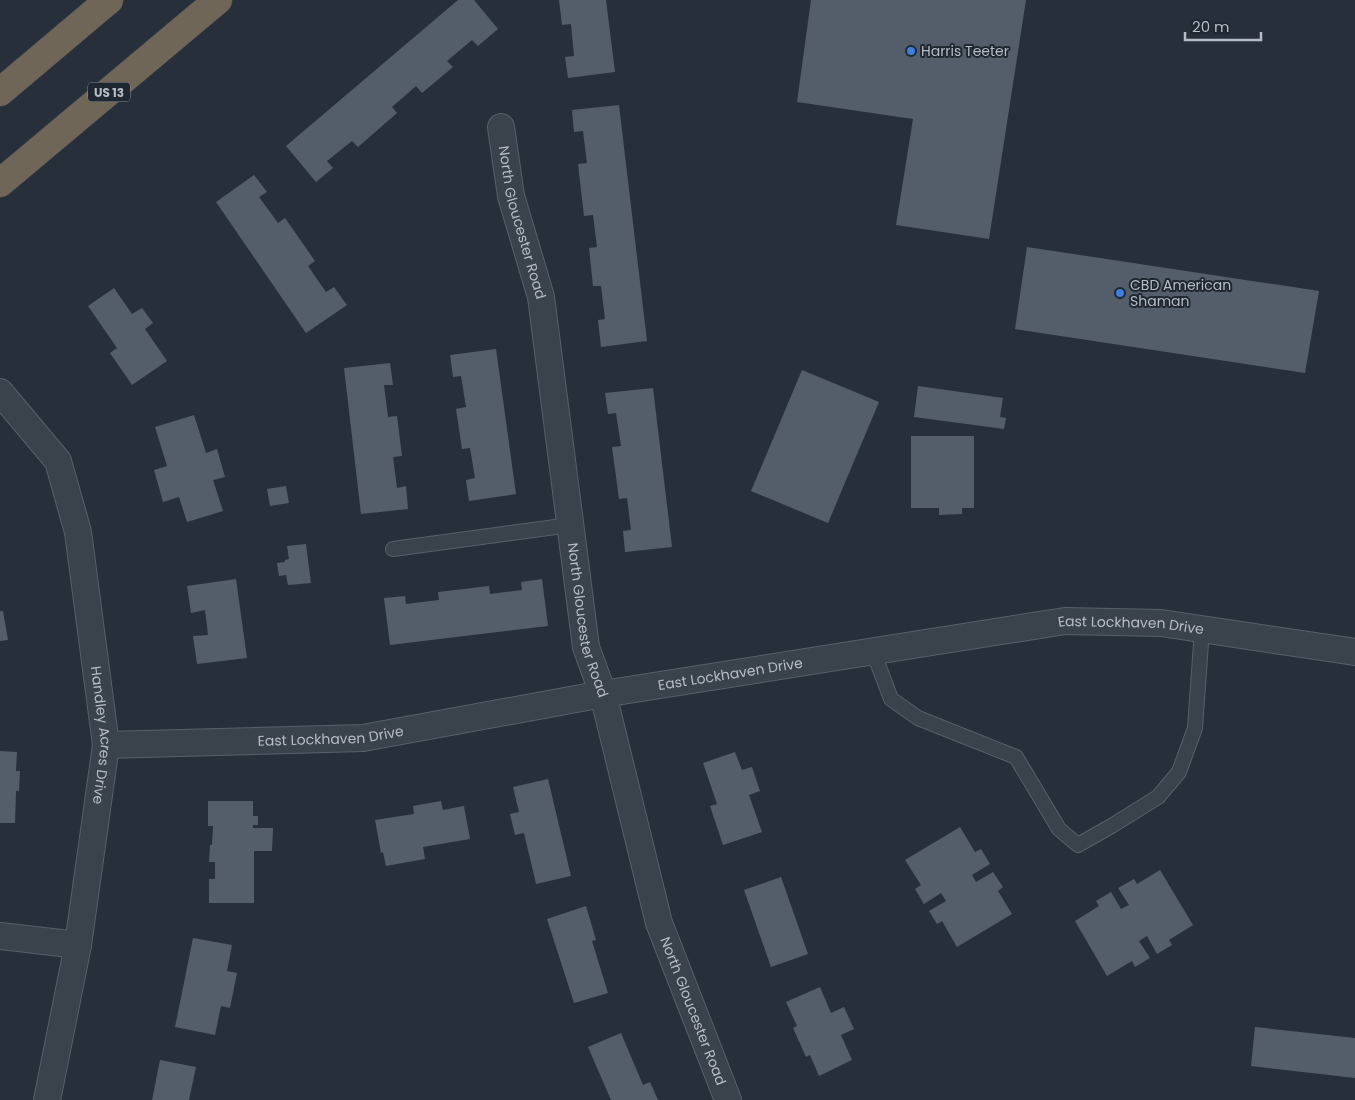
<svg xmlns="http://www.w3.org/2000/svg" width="1355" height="1100" viewBox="0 0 1355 1100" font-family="Poppins,sans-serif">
<rect width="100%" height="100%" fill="#27303a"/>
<g fill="#545e6a">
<path d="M 458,0 L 474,0 L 498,29 L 478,46 L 472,40 L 447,61 L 453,67 L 422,93 L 416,86 L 392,107 L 397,113 L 358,147 L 352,141 L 327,161 L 333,168 L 316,182 L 286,146 Z"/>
<path d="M 559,0 L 606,0 L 615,72 L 568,78 L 565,57 L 574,56 L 571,24 L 562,25 Z"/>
<path d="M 811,0 L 1026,0 L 989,239 L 896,225 L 913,119 L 797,102 Z"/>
<path d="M 619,105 L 647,341 L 601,347 L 598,320 L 605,319 L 601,286 L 593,286 L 589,248 L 597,247 L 593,215 L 584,216 L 578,164 L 587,163 L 583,131 L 574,132 L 572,110 Z"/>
<path d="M 254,175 L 267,192 L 259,197 L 278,223 L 285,218 L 315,261 L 308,266 L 326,292 L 334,287 L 347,305 L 306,333 L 216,202 Z"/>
<path d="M 1027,247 L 1319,291 L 1305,373 L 1015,329 Z"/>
<path d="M 114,288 L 132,314 L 142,308 L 153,323 L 145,329 L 167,361 L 132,385 L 110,353 L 117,348 L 88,306 Z"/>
<path d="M 496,349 L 516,494 L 469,501 L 466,480 L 475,478 L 470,448 L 462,449 L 456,409 L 466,407 L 461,376 L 453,377 L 450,355 Z"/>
<path d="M 390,363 L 393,385 L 384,385 L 388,417 L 397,416 L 402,456 L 393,457 L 397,488 L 406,486 L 408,509 L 361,514 L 344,368 Z"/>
<path d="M 802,370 L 879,402 L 828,523 L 751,491 Z"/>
<path d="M 918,386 L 1003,398 L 1000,417 L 1006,418 L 1004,429 L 914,417 Z"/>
<path d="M 653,388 L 672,547 L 625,552 L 623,531 L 631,530 L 627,498 L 619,499 L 612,447 L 621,446 L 616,413 L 608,414 L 605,393 Z"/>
<path d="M 194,415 L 206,453 L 217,449 L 225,477 L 213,480 L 223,511 L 187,522 L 179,497 L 163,502 L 154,470 L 167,466 L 155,427 Z"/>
<path d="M 911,436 L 974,436 L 974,508 L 962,508 L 962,514 L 939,515 L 939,508 L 911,508 Z"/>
<path d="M 286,486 L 289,503 L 270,506 L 267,489 Z"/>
<path d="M 306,544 L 311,583 L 288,585 L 286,575 L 279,576 L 277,563 L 285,562 L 285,560 L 289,559 L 287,546 Z"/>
<path d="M 236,579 L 247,658 L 197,664 L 193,636 L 208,635 L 205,610 L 191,613 L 187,586 Z"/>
<path d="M 542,579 L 548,626 L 390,645 L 384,598 L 405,596 L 406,604 L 439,600 L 438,592 L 489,586 L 490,594 L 522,590 L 521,582 Z"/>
<path d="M 0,611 L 3,611 L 8,640 L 0,641 Z"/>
<path d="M 0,751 L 17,752 L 16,771 L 20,771 L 19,791 L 16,791 L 15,823 L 0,823 Z"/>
<path d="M 735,752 L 742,770 L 752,767 L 760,791 L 749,795 L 762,832 L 723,845 L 710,806 L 717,804 L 703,763 Z"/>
<path d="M 548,779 L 571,876 L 536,884 L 524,833 L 515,835 L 510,814 L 519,812 L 513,787 Z"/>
<path d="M 208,801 L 253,801 L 253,816 L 258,816 L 258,825 L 253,825 L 253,828 L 273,828 L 272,851 L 254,851 L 254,903 L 209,903 L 209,879 L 215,879 L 215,862 L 209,862 L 210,845 L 212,845 L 213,826 L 208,826 Z"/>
<path d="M 441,801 L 443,810 L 464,806 L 470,839 L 423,847 L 425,859 L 386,866 L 383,852 L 381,853 L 375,820 L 414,814 L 413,806 Z"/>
<path d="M 960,827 L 975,852 L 981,849 L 990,864 L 972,875 L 976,882 L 993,872 L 1003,887 L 998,891 L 1012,914 L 957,947 L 942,921 L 937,924 L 929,911 L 946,901 L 941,893 L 924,904 L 915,889 L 921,885 L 905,860 Z"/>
<path d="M 1160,870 L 1193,925 L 1169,940 L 1172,945 L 1157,954 L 1147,936 L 1139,941 L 1150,958 L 1135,967 L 1132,961 L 1107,976 L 1075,921 L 1099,906 L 1096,901 L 1111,892 L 1121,909 L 1129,905 L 1118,888 L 1134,879 L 1137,884 Z"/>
<path d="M 781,877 L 808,954 L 771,967 L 744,890 Z"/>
<path d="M 586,906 L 596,940 L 592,941 L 608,993 L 574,1003 L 547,919 Z"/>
<path d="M 193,938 L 232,945 L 227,971 L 237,973 L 230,1008 L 221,1006 L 215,1035 L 175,1027 Z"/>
<path d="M 820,987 L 831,1013 L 844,1007 L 854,1029 L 841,1035 L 852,1060 L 819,1076 L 810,1055 L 806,1057 L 793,1028 L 797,1026 L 786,1002 Z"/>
<path d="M 1255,1027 L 1355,1038 L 1355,1078 L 1251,1066 Z"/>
<path d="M 621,1033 L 643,1085 L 650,1082 L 658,1100 L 611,1100 L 588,1047 Z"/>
<path d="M 160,1060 L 196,1067 L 189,1100 L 152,1100 Z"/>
</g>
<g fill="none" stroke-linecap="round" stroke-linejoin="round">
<defs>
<g id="service">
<path d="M 393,549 L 570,525"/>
<path d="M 873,651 L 891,699 L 918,718 L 1016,757 L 1059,829 L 1078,845 L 1113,825 L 1158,797 L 1179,772 L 1195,728 L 1202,629"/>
</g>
<g id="minor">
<path id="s1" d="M 501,127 L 511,196 L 541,297 L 586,647 L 603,694 L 659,923 L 728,1100"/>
<path id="s2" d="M 0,392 L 58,461 L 78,532 L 106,745 L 78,945 L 47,1100"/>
<path id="s3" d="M 106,745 L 363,738 L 603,694 L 1065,621 L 1161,623 L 1355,652"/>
<path d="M 0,936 L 78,945"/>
</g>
<g id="motorway">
<path d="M 0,92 L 109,0"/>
<path d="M 0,183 L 218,0"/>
</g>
</defs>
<use href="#service" stroke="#586069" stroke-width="16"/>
<use href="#minor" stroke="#586069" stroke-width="28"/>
<use href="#motorway" stroke="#454d56" stroke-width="29"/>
<use href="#service" stroke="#3a424b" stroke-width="14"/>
<use href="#minor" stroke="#3a424b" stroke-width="26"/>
<use href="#motorway" stroke="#706658" stroke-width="28"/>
</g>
<g fill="#3f7fe0" stroke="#1f2730" stroke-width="2">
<circle cx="911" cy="51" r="5"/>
<circle cx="1120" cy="293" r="5"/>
</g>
<g text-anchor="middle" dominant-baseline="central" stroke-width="4" stroke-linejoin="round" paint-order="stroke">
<rect fill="#1f2730" stroke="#899099" stroke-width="1" x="88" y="82.5" width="42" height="19" rx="4"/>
<g font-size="12" font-weight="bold" fill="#b6bdc6">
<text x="109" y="92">US 13</text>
</g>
<g font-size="14" fill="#b6bdc6" stroke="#1f2730" text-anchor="start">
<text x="921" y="51">Harris Teeter</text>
<text x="1130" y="285">CBD American<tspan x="1130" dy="16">Shaman</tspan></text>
</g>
<g font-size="14" fill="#b6bdc6" stroke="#1f2730">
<text stroke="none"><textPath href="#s1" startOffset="98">North Gloucester Road</textPath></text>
<text stroke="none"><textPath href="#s1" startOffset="502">North Gloucester Road</textPath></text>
<text stroke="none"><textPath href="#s3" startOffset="1035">East Lockhaven Drive</textPath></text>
<text stroke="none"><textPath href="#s3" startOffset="630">East Lockhaven Drive</textPath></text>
<text stroke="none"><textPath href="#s3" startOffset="225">East Lockhaven Drive</textPath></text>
<text stroke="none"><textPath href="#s2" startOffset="369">Handley Acres Drive</textPath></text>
<text stroke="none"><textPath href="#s1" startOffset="908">North Gloucester Road</textPath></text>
</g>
</g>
<path d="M1185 32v8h76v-8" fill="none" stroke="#b6bdc6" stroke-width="2.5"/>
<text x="1192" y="32" font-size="15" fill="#b6bdc6" stroke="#1f2730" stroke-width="4" paint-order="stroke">20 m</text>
</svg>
